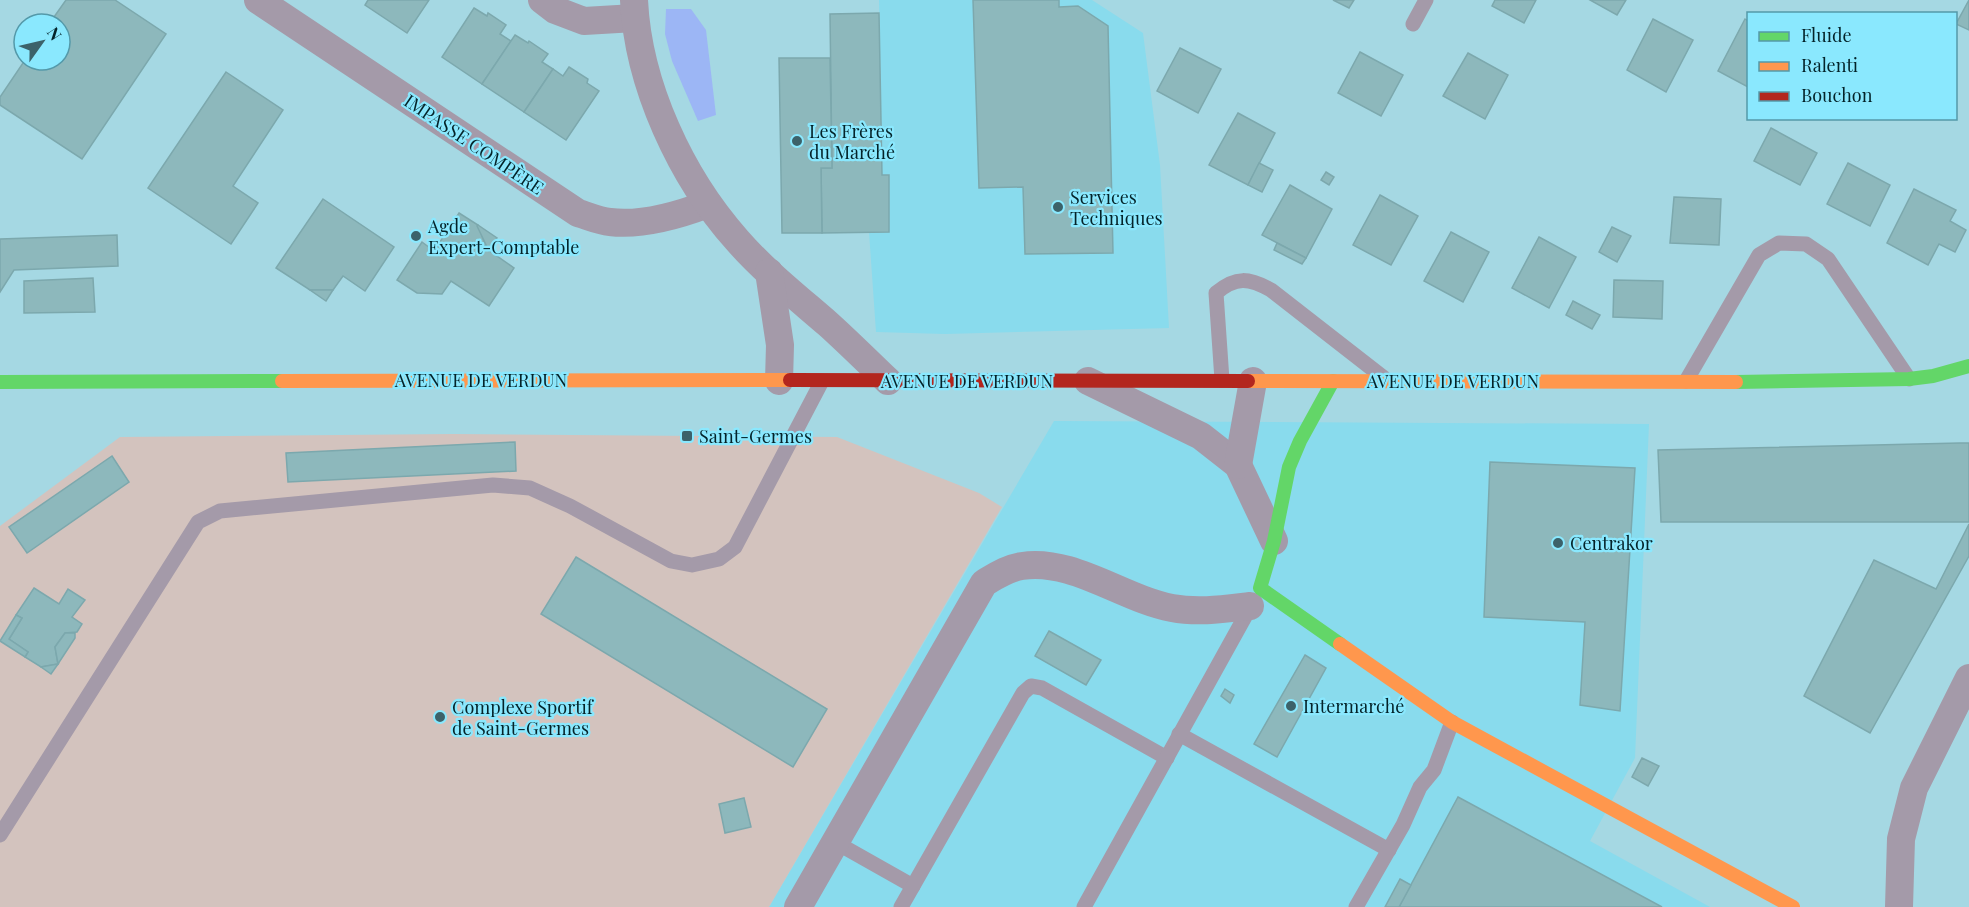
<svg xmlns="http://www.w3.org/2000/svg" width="1969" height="907" viewBox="0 0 1969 907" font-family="'Playfair Display',serif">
<rect width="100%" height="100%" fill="#a5d8e3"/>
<g fill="#89dbed">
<path d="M 879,0 L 1092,0 L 1143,33 L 1160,165 L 1169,328 L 945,334 L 876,332 L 869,232 L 889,231 L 889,175 L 882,175 Z"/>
<path d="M 1054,421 L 1649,424 L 1635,758 L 1590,841 L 1710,907 L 769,907 Z"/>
</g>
<path fill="#d3c3be" d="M 454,434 L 837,437 L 979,493 L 1002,507 L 769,907 L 0,907 L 0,526 L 120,437 Z"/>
<path fill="#9cb6f5" d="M 666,9 L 691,9 L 706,30 L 716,115 L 698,121 L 672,61 L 665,34 Z"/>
<g fill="#8db8bc" stroke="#7ca8ad" stroke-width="1.5">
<path d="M 66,0 L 115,0 L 166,34 L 82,159 L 0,105 L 0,97 L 25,60 L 60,60 L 60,24 L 49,24 Z"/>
<path d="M 368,0 L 429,0 L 407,33 L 365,5 Z"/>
<path d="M 973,0 L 1059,0 L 1059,7 L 1078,6 L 1108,26 L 1113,253 L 1025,254 L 1023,187 L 979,188 Z"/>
<path d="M 1333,0 L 1354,0 L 1349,8 Z"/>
<path d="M 1495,0 L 1536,0 L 1524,23 L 1492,6 Z"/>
<path d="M 1590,0 L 1626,0 L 1617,15 Z"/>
<path d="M 1969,0 L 1969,30 L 1956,24 Z"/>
<path d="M 474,8 L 487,16 L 488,13 L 506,25 L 500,34 L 511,41 L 482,84 L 442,57 Z"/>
<path d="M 879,13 L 882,175 L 889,175 L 889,232 L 822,233 L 821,168 L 832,168 L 830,14 Z"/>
<path d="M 1653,19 L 1693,40 L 1666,92 L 1627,70 Z"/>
<path d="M 1745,19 L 1748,21 L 1748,87 L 1718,71 Z"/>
<path d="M 515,35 L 528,43 L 529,41 L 548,54 L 542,62 L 553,69 L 524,112 L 482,84 Z"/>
<path d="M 1180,48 L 1221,69 L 1198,113 L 1157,91 Z"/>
<path d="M 1360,52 L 1403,75 L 1381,116 L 1338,93 Z"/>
<path d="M 1468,53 L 1508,75 L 1485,119 L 1443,96 Z"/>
<path d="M 779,58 L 830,58 L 832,168 L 821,168 L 822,233 L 782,233 Z"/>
<path d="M 569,67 L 588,79 L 587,83 L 599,91 L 566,140 L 524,112 L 553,69 L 563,76 Z"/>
<path d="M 226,72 L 283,110 L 233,186 L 258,203 L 231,244 L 148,188 Z"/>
<path d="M 1238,113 L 1275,133 L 1248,185 L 1209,165 Z"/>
<path d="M 1771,128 L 1817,153 L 1800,185 L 1754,161 Z"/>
<path d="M 1259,163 L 1273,170 L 1262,192 L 1248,185 Z"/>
<path d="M 1848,163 L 1890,185 L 1870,226 L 1827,204 Z"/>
<path d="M 1326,172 L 1334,177 L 1329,185 L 1321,180 Z"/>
<path d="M 1290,185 L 1332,209 L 1306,258 L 1262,235 Z"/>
<path d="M 1914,189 L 1956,210 L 1950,221 L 1966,230 L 1955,252 L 1939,244 L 1928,265 L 1887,243 Z"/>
<path d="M 1380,195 L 1418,216 L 1391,265 L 1353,245 Z"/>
<path d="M 1674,197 L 1721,199 L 1719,245 L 1670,243 Z"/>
<path d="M 323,199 L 394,247 L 365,291 L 343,276 L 333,290 L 310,290 L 276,268 Z"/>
<path d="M 459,213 L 478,225 L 487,249 L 514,268 L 489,306 L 451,281 L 442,294 L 417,293 L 397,280 L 422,242 L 434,251 Z"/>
<path d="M 478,225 L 497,238 L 489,251 L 477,226 Z"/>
<path d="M 1612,227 L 1631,236 L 1617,262 L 1599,252 Z"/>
<path d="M 1451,232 L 1489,252 L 1463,302 L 1424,281 Z"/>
<path d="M 117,235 L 118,266 L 14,270 L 0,292 L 0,239 Z"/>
<path d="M 1539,237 L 1576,257 L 1549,308 L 1512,288 Z"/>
<path d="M 1277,243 L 1306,258 L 1302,264 L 1274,250 Z"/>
<path d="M 93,278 L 95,312 L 24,313 L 24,281 Z"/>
<path d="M 1614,280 L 1663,281 L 1662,319 L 1613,317 Z"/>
<path d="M 310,290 L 333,290 L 326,301 Z"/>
<path d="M 1573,301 L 1600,315 L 1592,329 L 1566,315 Z"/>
<path d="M 515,442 L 516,471 L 288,482 L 286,453 Z"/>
<path d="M 1960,443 L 1969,443 L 1969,522 L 1661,522 L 1658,450 Z"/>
<path d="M 112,456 L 129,482 L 27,553 L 9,527 Z"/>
<path d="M 1490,462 L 1635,468 L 1620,711 L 1580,705 L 1585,622 L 1484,617 Z"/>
<path d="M 1969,524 L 1969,556 L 1870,733 L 1804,696 L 1874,560 L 1936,589 Z"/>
<path d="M 576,557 L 827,709 L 793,767 L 541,614 Z"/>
<path d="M 34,588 L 59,604 L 68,589 L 85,600 L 72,617 L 82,624 L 77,632 L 65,633 L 55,647 L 58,664 L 41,667 L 25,657 L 28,652 L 9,639 L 22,618 L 16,615 Z"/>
<path d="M 16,615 L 22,618 L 9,639 L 28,652 L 25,657 L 0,641 Z"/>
<path d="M 1049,631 L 1101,660 L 1086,685 L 1035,656 Z"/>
<path d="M 65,633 L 75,633 L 75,638 L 58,664 L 55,647 Z"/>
<path d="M 1305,655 L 1326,668 L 1277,757 L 1254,744 Z"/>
<path d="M 58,664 L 51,674 L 41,667 L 52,665 Z"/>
<path d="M 1225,689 L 1234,695 L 1230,703 L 1221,696 Z"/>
<path d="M 1642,758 L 1659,766 L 1648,786 L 1632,777 Z"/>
<path d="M 1458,797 L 1662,907 L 1399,907 Z"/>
<path d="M 744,798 L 751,827 L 725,833 L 719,804 Z"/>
<path d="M 1400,879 L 1411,885 L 1399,907 L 1385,907 Z"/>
</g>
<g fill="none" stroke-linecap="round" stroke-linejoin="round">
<g stroke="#a49aa9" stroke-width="15">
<path d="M 1413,24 L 1426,0"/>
<path d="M 1222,380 L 1216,293 C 1236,276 1249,278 1271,290 L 1384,378"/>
<path d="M 1686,381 L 1759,255 L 1779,243 L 1806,244 L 1828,259 L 1909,379"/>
<path d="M 1179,734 L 1389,850"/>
<path d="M 0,835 L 198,522 L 220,511 L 493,485 L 530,488 L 570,506 L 671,561 L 692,565 L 719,559 L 735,547 L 822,381"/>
<path d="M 835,842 L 913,886"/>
<path d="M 901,907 L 1023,693 L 1031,686 L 1042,688 L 1167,758"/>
<path d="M 1084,907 L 1252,604"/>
<path d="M 1356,907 L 1403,825 L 1420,787 L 1434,770 L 1452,722"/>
</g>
<g stroke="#a49aa9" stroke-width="28">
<path d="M 258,0 L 578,213 C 588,216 599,221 610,222 C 642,226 679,215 708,204"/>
<path d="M 542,0 L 555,10 L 584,21 L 635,18"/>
<path d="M 634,0 C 638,85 681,177 737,240 C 764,271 797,297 828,324 C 848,342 868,362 888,381"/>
<path d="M 769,272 L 780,345 L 779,381"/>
<path d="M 1088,381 L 1201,436 L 1238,465 L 1274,541"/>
<path d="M 1238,465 L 1253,381"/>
<path d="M 798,907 L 984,583 C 996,576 1008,568 1022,566 C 1073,558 1123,599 1172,608 C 1198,613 1224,609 1250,606"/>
<path d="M 1899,907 L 1901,839 L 1914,788 L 1969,678"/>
</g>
<g stroke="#63d668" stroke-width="14">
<path d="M 1333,381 L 1300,441 L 1289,467 L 1274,541 L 1260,588 L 1340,644"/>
<path d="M 0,382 L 282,381"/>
<path d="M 1736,382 L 1909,379 L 1933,376 L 1969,366"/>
</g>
<g stroke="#ff974d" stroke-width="14">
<path d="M 282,381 L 790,380"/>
<path d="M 1248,381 L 1736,382"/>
<path d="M 1340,644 L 1452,722 L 1793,907"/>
</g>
<path stroke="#b3261e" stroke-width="14" d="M 790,380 L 1248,381"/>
</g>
<g fill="#3c626a" stroke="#8ae8fe" stroke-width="2">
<circle cx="797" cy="141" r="6"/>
<circle cx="1058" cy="207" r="6"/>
<circle cx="416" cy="236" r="6"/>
<rect x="681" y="430" width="12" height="12" rx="3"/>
<circle cx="1558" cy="543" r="6"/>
<circle cx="1291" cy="706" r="6"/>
<circle cx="440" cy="717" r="6"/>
</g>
<g text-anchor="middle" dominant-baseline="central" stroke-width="4.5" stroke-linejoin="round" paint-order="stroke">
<g font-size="18" fill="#042329" stroke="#8ae8fe" text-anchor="start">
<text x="809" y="131">Les Frères<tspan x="809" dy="21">du Marché</tspan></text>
<text x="1070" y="197">Services<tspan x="1070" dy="21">Techniques</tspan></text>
<text x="428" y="226">Agde<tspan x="428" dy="21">Expert-Comptable</tspan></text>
<text x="699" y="436">Saint-Germes</text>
<text x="1570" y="543">Centrakor</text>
<text x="1303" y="706">Intermarché</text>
<text x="452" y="707">Complexe Sportif<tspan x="452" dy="21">de Saint-Germes</tspan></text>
</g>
<g font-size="18" fill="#042329" stroke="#8ae8fe">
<text transform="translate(474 144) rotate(34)">IMPASSE COMPÈRE</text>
<text x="481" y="380">AVENUE DE VERDUN</text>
<text x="967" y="381">AVENUE DE VERDUN</text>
<text x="1453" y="381">AVENUE DE VERDUN</text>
</g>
</g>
<rect x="1747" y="12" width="210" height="108" fill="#8ae8fe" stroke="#5499a9" stroke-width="1.5"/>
<rect x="1759" y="32" width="30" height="9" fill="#63d668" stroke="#5499a9" stroke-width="1.5"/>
<text x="1801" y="42" font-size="18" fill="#042329">Fluide</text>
<rect x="1759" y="62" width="30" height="9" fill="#ff974d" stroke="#5499a9" stroke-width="1.5"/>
<text x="1801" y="72" font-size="18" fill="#042329">Ralenti</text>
<rect x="1759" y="92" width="30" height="9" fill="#b3261e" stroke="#5499a9" stroke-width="1.5"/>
<text x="1801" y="102" font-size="18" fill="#042329">Bouchon</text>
<g transform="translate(42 42) rotate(56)"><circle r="28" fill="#8ae8fe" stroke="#5499a9" stroke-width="1.5"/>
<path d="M0-4.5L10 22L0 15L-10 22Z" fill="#3c626a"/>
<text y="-9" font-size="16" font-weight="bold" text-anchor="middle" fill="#042329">N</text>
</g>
</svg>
